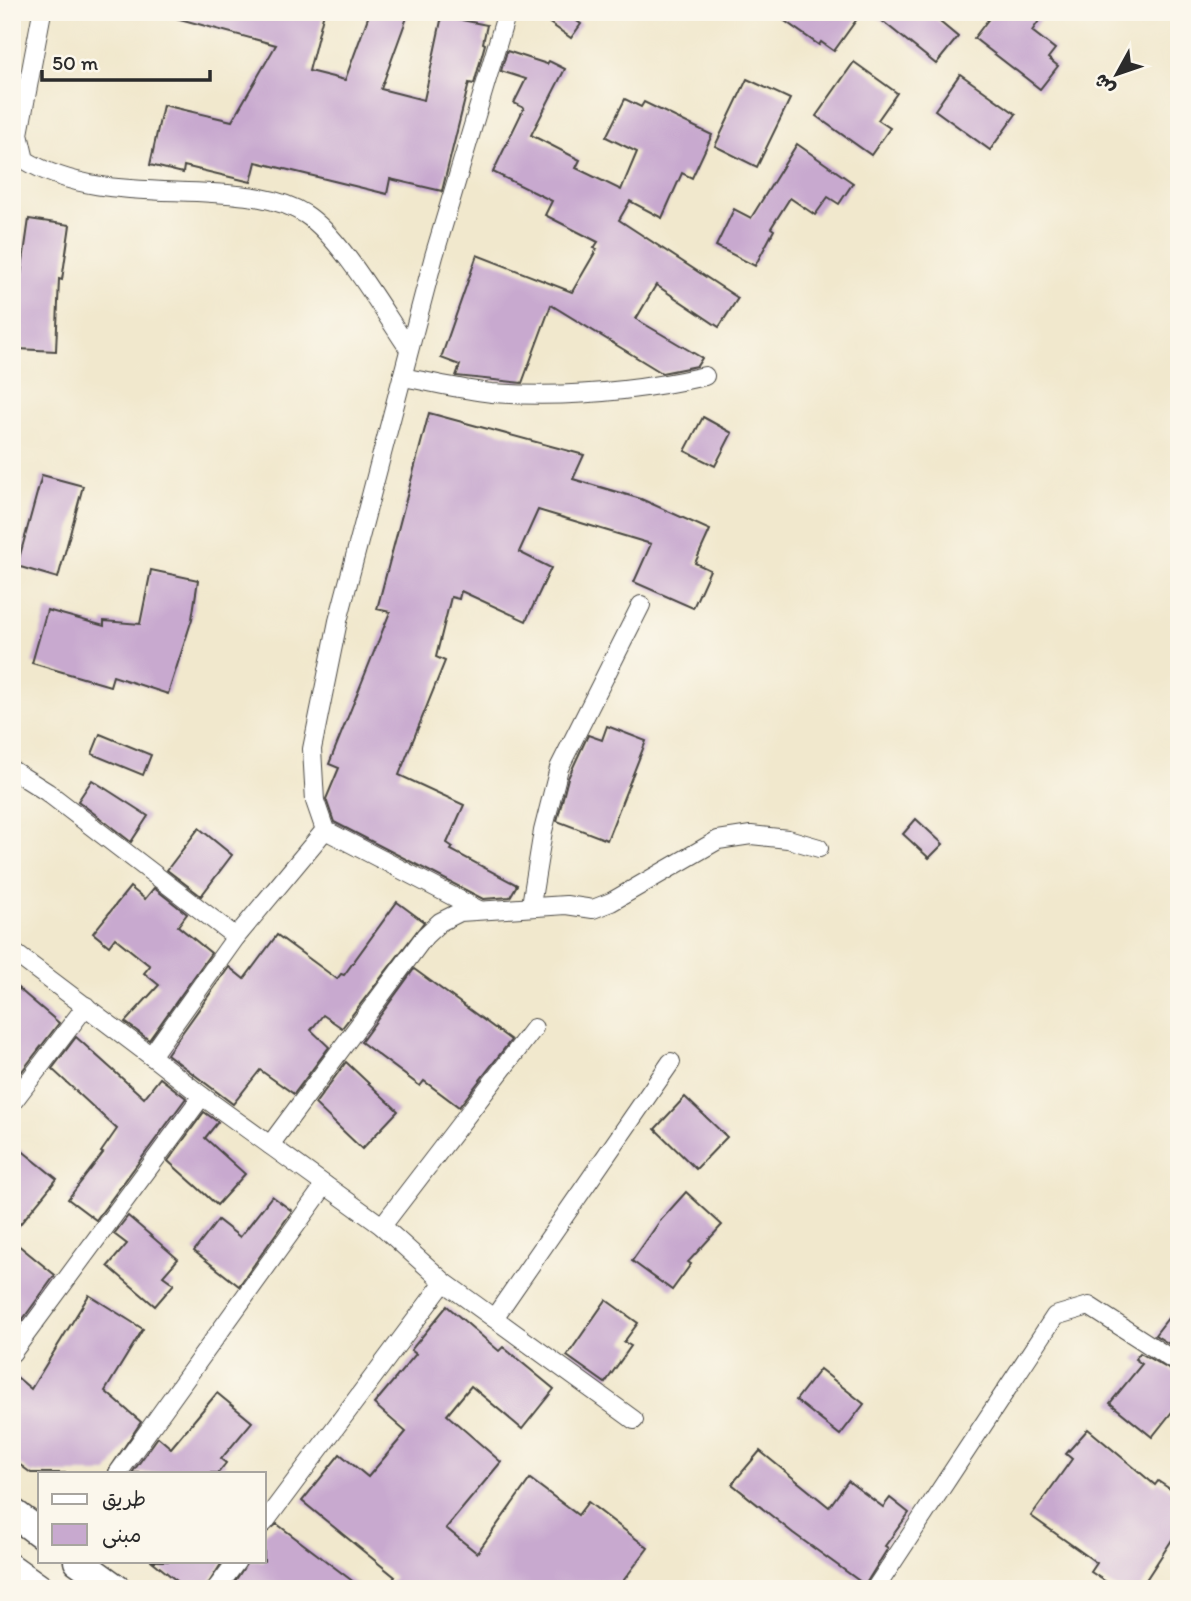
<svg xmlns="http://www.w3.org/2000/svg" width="1191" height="1601" viewBox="0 0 1191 1601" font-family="Itim,'Playpen Sans Arabic',sans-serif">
<rect width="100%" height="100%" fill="#fbf7ec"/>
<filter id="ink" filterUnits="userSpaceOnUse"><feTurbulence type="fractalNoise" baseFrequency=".0143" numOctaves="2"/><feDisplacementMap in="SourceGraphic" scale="14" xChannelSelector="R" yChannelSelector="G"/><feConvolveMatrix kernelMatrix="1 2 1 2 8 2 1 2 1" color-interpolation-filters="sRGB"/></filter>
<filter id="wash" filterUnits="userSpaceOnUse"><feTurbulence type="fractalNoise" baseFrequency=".00686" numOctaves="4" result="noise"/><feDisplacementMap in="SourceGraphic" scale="28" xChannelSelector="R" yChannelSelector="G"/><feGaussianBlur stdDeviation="1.57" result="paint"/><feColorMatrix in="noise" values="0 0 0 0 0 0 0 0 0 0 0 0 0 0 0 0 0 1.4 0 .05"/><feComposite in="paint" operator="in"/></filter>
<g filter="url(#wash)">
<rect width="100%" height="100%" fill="#f1e8cd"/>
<g id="blocks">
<g fill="#c8a9cf">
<path d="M 176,12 L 324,12 L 309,71 L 345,80 L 370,12 L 409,12 L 381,89 L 424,100 L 442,16 L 487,25 L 483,43 L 485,44 L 474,84 L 469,83 L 442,191 L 390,179 L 387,194 L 256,162 L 251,182 L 184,166 L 183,173 L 150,165 L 163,105 L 232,121 L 276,45 L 176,18 Z"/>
<path d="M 534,12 L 564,12 L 581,24 L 571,38 Z"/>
<path d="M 772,12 L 862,12 L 834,51 L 821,42 L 819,45 Z"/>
<path d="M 871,12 L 928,12 L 958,37 L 936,64 Z"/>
<path d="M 994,12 L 1045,12 L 1032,31 L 1055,49 L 1048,58 L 1058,66 L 1040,89 L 974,38 Z"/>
<path d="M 507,51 L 547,64 L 549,61 L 565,69 L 531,135 L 580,160 L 576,168 L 621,190 L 637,152 L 606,137 L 625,99 L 641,107 L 644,102 L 712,135 L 692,178 L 682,173 L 662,218 L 630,201 L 619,220 L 738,298 L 719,327 L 656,285 L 636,319 L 702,358 L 697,366 L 662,373 L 551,305 L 522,383 L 456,376 L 460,365 L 441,358 L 477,255 L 572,292 L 597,249 L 594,248 L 598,242 L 545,215 L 552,201 L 493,172 L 524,108 L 514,103 L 526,79 L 501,71 Z"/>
<path d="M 854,62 L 897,93 L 878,120 L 890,128 L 871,155 L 816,116 Z"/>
<path d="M 960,74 L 1016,114 L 990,150 L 935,110 Z"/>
<path d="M 747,79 L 790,99 L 757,167 L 715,146 Z"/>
<path d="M 797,144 L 853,183 L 839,204 L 828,197 L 815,215 L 790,198 L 771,228 L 774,230 L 755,266 L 716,246 L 734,209 L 751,218 Z"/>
<path d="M 29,219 L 70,225 L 62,280 L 59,279 L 56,351 L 18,349 L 20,282 Z"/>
<path d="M 429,413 L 584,455 L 573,479 L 641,499 L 710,530 L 695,563 L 710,570 L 693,608 L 634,582 L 651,544 L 538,510 L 519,552 L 551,568 L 526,621 L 461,591 L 459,599 L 451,597 L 436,657 L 445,661 L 399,775 L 464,805 L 447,843 L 453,847 L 451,850 L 517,885 L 510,897 L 483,899 L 334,822 L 326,799 L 339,768 L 329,764 L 390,612 L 377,609 Z"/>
<path d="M 703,417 L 732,433 L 715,466 L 685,451 Z"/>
<path d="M 42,475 L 83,486 L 58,578 L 17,566 Z"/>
<path d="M 151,570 L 198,580 L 192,619 L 168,694 L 113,676 L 110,686 L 32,663 L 47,610 L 104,626 L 104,621 L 140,624 Z"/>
<path d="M 607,726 L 646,741 L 607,840 L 557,821 L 568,778 L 588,735 L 602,740 Z"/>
<path d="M 100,734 L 151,755 L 143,775 L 92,754 Z"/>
<path d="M 92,780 L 148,816 L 131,842 L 78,801 Z"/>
<path d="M 916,819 L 943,844 L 929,858 L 903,834 Z"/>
<path d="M 199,828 L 232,855 L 201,896 L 167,870 Z"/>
<path d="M 130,887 L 145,899 L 154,888 L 187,914 L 178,926 L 211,953 L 149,1040 L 125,1022 L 159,985 L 144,973 L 150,966 L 115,938 L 109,946 L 93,933 Z"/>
<path d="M 397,902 L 424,922 L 342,1028 L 323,1015 L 311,1030 L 329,1047 L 294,1094 L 260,1070 L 233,1104 L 167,1054 L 229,967 L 244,979 L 277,935 L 337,979 L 341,974 L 344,975 Z"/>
<path d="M 414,969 L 511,1040 L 459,1107 L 424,1081 L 420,1086 L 361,1042 Z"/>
<path d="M 12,983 L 59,1023 L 12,1084 Z"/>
<path d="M 76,1037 L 144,1098 L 160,1078 L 186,1098 L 96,1220 L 68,1199 L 103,1153 L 101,1152 L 117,1129 L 52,1069 Z"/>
<path d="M 346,1062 L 398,1111 L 362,1149 L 315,1104 Z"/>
<path d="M 685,1097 L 727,1137 L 696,1169 L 655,1129 Z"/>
<path d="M 204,1112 L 218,1122 L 205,1138 L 245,1174 L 217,1205 L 168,1161 Z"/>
<path d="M 20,1149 L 57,1179 L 12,1234 L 12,1159 Z"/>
<path d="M 686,1192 L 722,1225 L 688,1262 L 691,1264 L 672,1290 L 632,1261 L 660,1221 Z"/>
<path d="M 272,1196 L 292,1211 L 239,1286 L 194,1251 L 218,1220 L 240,1237 Z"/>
<path d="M 128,1216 L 178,1259 L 163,1276 L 174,1284 L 155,1306 L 108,1266 L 127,1244 L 114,1234 Z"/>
<path d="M 12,1240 L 55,1275 L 12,1334 Z"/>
<path d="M 89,1295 L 143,1329 L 105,1391 L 141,1422 L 107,1473 L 31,1473 L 12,1459 L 12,1373 L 31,1389 Z"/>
<path d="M 606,1300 L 638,1323 L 624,1342 L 631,1346 L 605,1383 L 567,1356 Z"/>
<path d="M 1179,1304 L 1179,1350 L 1155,1335 Z"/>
<path d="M 447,1306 L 499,1351 L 503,1347 L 554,1389 L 522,1429 L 471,1386 L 447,1415 L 501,1462 L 446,1528 L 477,1553 L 530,1479 L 578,1515 L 588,1502 L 648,1548 L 617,1589 L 385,1589 L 395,1577 L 302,1501 L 340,1454 L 368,1477 L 406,1432 L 374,1404 L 416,1354 L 411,1350 Z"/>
<path d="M 1140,1353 L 1179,1375 L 1179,1403 L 1152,1437 L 1110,1403 L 1142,1364 L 1135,1359 Z"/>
<path d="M 820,1369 L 864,1404 L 840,1435 L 796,1400 Z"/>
<path d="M 217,1393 L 252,1422 L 221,1459 L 226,1463 L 218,1473 L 132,1473 L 158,1437 L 171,1448 Z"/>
<path d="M 1088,1429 L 1155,1485 L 1158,1481 L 1179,1495 L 1179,1529 L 1140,1589 L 1117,1589 L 1091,1572 L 1097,1563 L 1031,1516 L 1072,1459 L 1066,1454 Z"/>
<path d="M 760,1451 L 829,1507 L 848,1481 L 883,1507 L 890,1498 L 909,1513 L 885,1546 L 888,1548 L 865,1585 L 793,1533 L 732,1484 Z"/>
<path d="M 277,1524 L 363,1589 L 230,1589 L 248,1561 L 264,1561 L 264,1534 Z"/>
<path d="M 152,1561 L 223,1561 L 205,1589 L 187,1589 Z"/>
</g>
</g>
</g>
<g filter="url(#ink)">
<use href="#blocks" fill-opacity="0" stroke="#494743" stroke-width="2"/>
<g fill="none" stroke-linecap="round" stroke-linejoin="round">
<defs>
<g id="minor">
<path d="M 42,12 L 19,134 L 25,160 C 80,194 149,189 212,193 C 244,195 277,197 305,214 C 341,237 384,313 409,349"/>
<path d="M 402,377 C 431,382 462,390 492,393 C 564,398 635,392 705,376"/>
<path d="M 12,770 L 47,792 L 236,937 L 151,1056 L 12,951"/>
<path d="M 531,905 L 543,831 L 559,768 L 641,605"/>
<path d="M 479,910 L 325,830 L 315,801 L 312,749 L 338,621 L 434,256 L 507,12"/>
<path d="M 236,937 L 325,830"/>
<path d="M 202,1096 L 382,1226 L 534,1028"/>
<path d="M 12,1103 L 86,1006"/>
<path d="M 270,1145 L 425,936 L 440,922 L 460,912 L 566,905 L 593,909 L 611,902 L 718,840 L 751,835 L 788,839 L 819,848"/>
<path d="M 382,1226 L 444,1282 L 634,1420"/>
<path d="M 494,1318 L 671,1062"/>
<path d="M 12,1353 L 202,1096 L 151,1056"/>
<path d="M 118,1473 L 325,1185"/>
<path d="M 264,1523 L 444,1282"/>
<path d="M 216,1589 L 237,1561"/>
<path d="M 875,1589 L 1055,1316 L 1089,1306 L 1179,1364"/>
</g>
<g id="primary">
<path d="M 12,1512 L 40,1533"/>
<path d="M 78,1561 L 117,1589"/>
<path d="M 12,1569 L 40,1589"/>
</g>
</defs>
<use href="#minor" stroke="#494743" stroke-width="20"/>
<use href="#primary" stroke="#494743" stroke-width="31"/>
<use href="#minor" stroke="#fff" stroke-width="18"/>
<use href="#primary" stroke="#fff" stroke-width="28"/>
</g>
</g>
<rect width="1191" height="1601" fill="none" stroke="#fbf7ec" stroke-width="42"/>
<rect x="38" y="1472" width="228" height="91" fill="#fbf7ec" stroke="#a8a59f" stroke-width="2"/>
<rect x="52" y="1494" width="35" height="10" fill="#ffffff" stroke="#a8a59f" stroke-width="2"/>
<text x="102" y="1506" font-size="21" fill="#2b2b2b">طريق</text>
<rect x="52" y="1524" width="35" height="21" fill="#c8a9cf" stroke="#a8a59f" stroke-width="2"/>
<text x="102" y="1542" font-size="21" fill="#2b2b2b">مبنى</text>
<g transform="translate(1117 74) rotate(230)" stroke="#fbf7ec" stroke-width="5" paint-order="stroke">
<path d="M0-5L12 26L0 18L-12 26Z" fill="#2b2b2b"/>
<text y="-10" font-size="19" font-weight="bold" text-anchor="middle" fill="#2b2b2b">ش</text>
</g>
<path d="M42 70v10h168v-10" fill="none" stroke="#2b2b2b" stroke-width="3.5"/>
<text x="52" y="70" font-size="21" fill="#2b2b2b" stroke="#fbf7ec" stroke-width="5" paint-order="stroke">50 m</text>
</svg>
